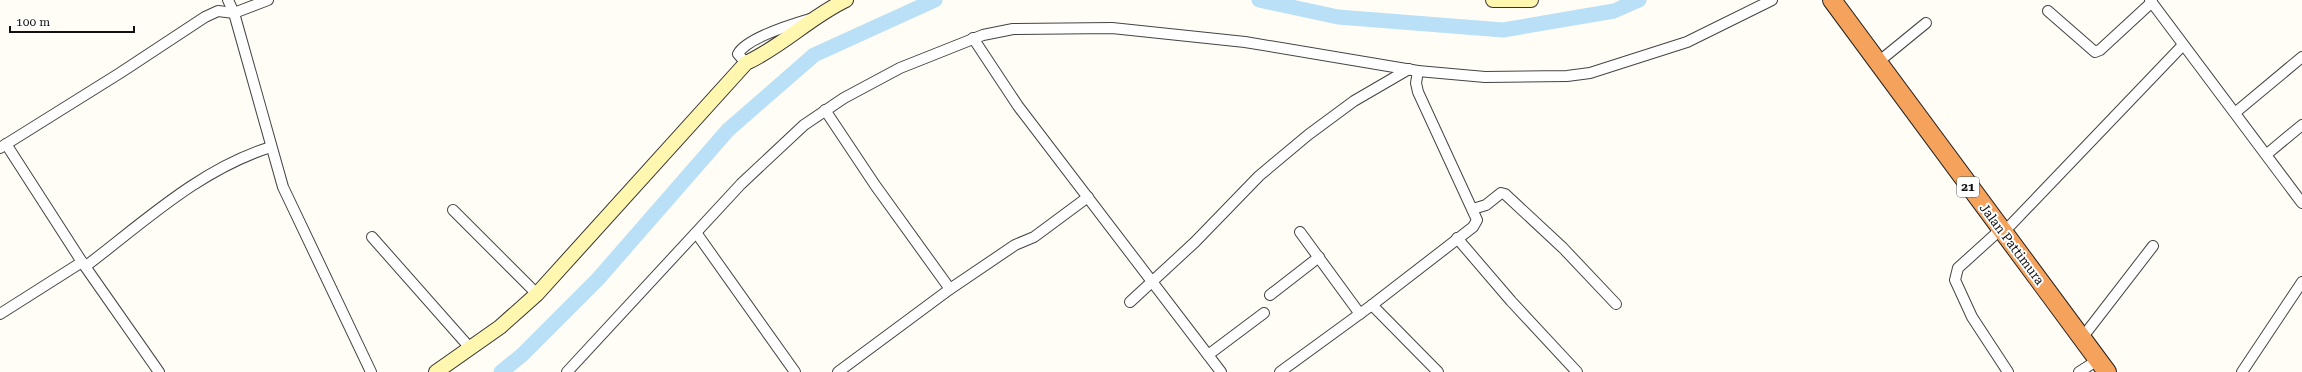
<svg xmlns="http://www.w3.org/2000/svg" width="2302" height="372" viewBox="0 0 2302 372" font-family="'Roboto Serif',serif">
<rect width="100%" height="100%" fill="#fffdf5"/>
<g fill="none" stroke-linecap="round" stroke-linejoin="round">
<g stroke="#b9e0f7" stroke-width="15">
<path d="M 1259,0 L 1338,17 L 1503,30 L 1614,11 L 1639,0"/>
<path d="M 501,372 L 522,355 L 598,279 L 728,130 L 814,55 L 935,0"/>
</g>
<defs>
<g id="street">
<path d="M 228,0 L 234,13 L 283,187 L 371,372"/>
<path d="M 2150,0 L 2302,203"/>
<path d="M 2048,11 L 2095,52 L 2100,50 L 2152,2"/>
<path d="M 973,38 L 1018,106 L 1221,372"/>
<path d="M 746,63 L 738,54 C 746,38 793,24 810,19"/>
<path d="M 1877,63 L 1926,23"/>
<path d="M 825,110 L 875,185 L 950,289"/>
<path d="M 2236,112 L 2302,57"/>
<path d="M 6,144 L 82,262 L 159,372"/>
<path d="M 0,148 L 120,73 L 205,17 L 218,11 L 234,13 L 268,0"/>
<path d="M 2267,154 L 2302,125"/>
<path d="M 1473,209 L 1486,205 L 1501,193 L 1505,194 L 1563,248 L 1616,304"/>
<path d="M 453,210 L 537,294"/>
<path d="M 2000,230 L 1958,268 L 1955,280 L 1972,317 L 2008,372"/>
<path d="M 1300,232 L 1360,314"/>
<path d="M 2003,233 L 2183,45"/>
<path d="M 697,234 L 795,372"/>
<path d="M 372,237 L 471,349"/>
<path d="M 1457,238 L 1511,301 L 1577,372"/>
<path d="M 86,266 C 144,222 200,169 271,147"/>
<path d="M 1270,295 L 1319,257"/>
<path d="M 1130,302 L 1195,242 L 1259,176 L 1308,135 L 1354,101 L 1409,69"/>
<path d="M 1372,305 L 1473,227 L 1477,220 L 1418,92 L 1416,83 L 1418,71"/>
<path d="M 0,314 L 82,262"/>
<path d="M 2082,338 L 2153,246"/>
<path d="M 1208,355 L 1264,313"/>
<path d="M 567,372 L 741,184 L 804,125 L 844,98 L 900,68 L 983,35 L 1013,29 L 1112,28 L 1245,42 L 1418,71 L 1485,77 L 1567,76 L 1590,73 L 1687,42 L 1772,0"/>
<path d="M 838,372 L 950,289 L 1015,245 L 1034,237 L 1088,197"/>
<path d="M 1280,372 L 1372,305 L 1438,372"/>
<path d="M 2079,372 L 2098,360"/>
<path d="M 2242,372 L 2302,282"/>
</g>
<g id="secondary">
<path d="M 1493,0 L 1531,0"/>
<path d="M 436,372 L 500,327 L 537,294 L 746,63 C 783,46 810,17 846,0"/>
</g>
<path id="highway" d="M 1832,0 L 2107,372"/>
</defs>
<use href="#street" stroke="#444" stroke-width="12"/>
<use href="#secondary" stroke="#333" stroke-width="16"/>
<use href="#highway" stroke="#222" stroke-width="20"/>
<use href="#street" stroke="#fff" stroke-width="10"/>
<use href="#secondary" stroke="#fff6b0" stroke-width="14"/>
<use href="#highway" stroke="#f5a25d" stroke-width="18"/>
</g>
<g text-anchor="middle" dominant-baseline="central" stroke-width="4" stroke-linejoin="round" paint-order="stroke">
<rect fill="#fff" stroke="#585858" stroke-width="1" x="1957" y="177" width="22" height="20" rx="3"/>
<g font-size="12" font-weight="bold" fill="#111">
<text x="1968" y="187">21</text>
</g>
<g font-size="13" fill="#111" stroke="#fff">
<text transform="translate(2012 244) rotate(53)">Jalan Pattimura</text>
</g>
</g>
<path d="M10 26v6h124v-6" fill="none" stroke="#111111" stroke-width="2"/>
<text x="16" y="26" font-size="12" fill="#111111" stroke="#ffffff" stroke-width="3" paint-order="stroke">100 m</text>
</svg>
